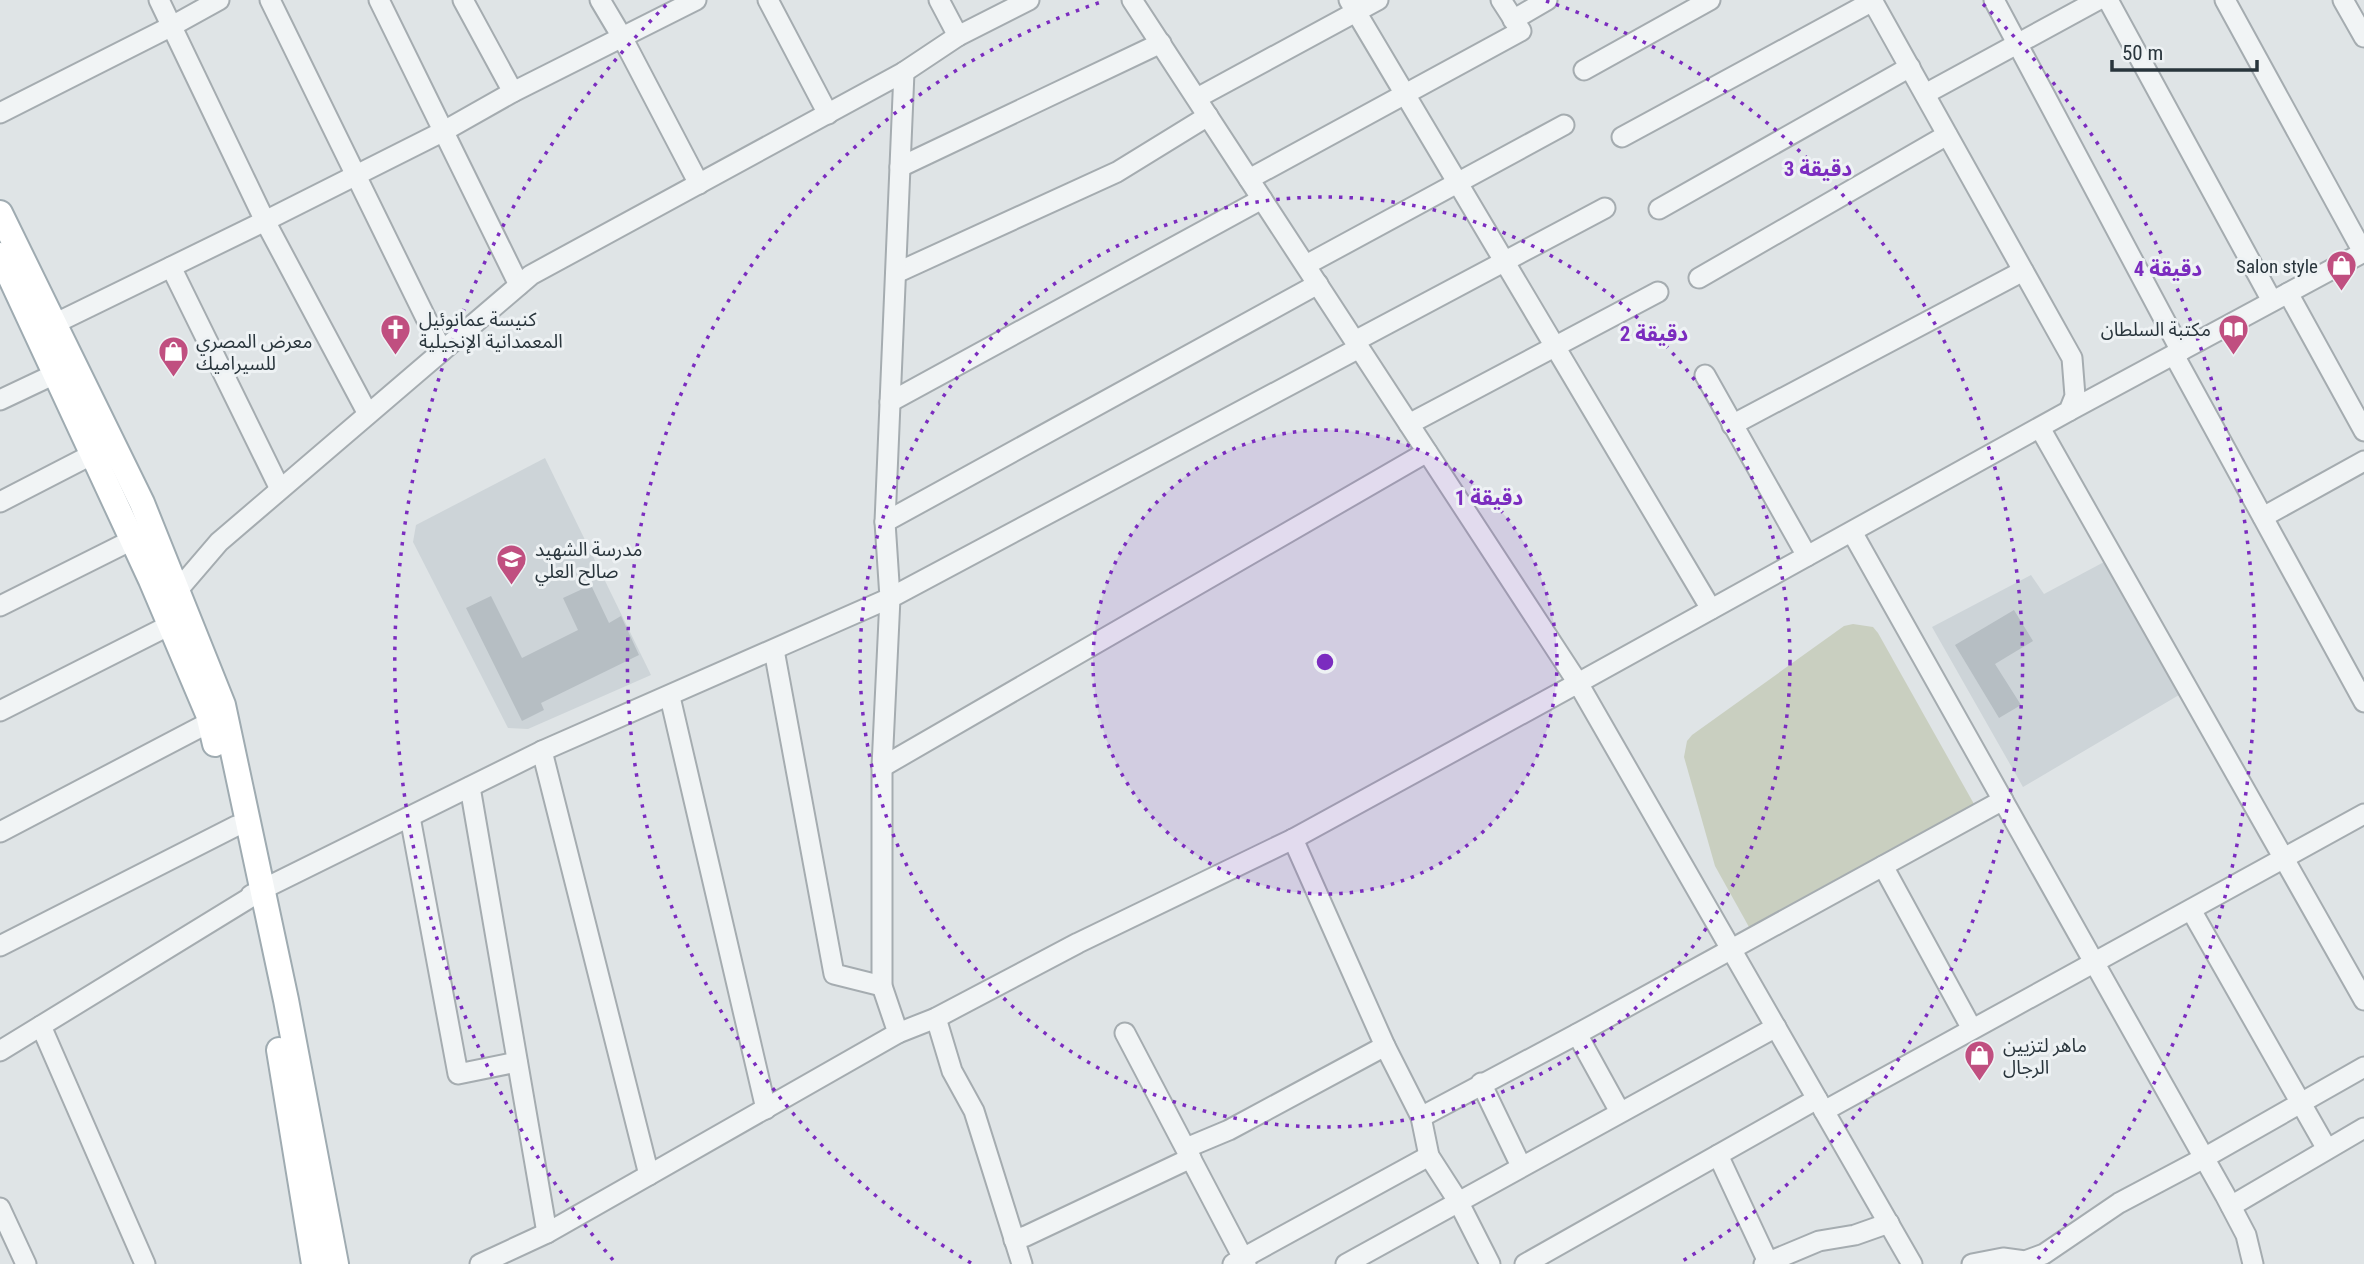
<svg xmlns="http://www.w3.org/2000/svg" width="2364" height="1264" viewBox="0 0 2364 1264" font-family="'Roboto Condensed','Noto Sans Arabic',sans-serif">
<rect width="100%" height="100%" fill="#dfe4e6"/>
<g fill="#cdd4d8">
<path d="M 545,458 L 651,675 L 528,729 L 508,728 L 413,542 L 416,525 Z"/>
<path d="M 2104,562 L 2179,695 L 2023,787 L 1932,627 L 2031,575 L 2044,594 Z"/>
</g>
<path fill="#c9cfc0" d="M 1853,624 L 1873,627 L 1878,633 L 1974,804 L 1749,927 L 1715,866 L 1684,757 L 1687,741 L 1692,735 L 1844,626 Z"/>
<g fill="#b6bec3">
<path d="M 591,585 L 609,623 L 621,616 L 639,655 L 541,703 L 544,710 L 522,721 L 466,608 L 491,596 L 522,658 L 578,630 L 563,598 Z"/>
<path d="M 2014,610 L 2033,641 L 1995,664 L 2021,705 L 1999,718 L 1955,645 Z"/>
</g>
<g fill="none" stroke-linecap="round" stroke-linejoin="round">
<defs>
<g id="minor">
<path d="M 159,0 L 265,221 L 368,414"/>
<path d="M 270,0 L 442,351"/>
<path d="M 379,0 L 519,285"/>
<path d="M 463,0 L 513,92"/>
<path d="M 600,0 L 622,37 L 699,184"/>
<path d="M 768,0 L 828,114"/>
<path d="M 939,0 L 958,36"/>
<path d="M 1132,0 L 1578,683 L 2069,411 L 2075,396 L 2072,358 L 1872,0"/>
<path d="M 1349,0 L 1711,609"/>
<path d="M 1994,0 L 2181,351"/>
<path d="M 2108,0 L 2272,301"/>
<path d="M 2225,0 L 2363,252"/>
<path d="M 2343,0 L 2364,37"/>
<path d="M 1513,20 L 1547,0"/>
<path d="M 1584,70 L 1710,0"/>
<path d="M 904,72 L 958,36 L 1029,0"/>
<path d="M 1925,94 L 2098,0"/>
<path d="M 1197,98 L 1378,0"/>
<path d="M 0,113 L 172,26 L 219,0"/>
<path d="M 1622,137 L 1873,1"/>
<path d="M 900,167 L 1161,43"/>
<path d="M 1249,179 L 1521,31 L 1501,0"/>
<path d="M 1659,209 L 1910,67"/>
<path d="M 1306,265 L 1564,125"/>
<path d="M 171,267 L 280,489"/>
<path d="M 896,273 L 1117,172 L 1208,116"/>
<path d="M 1699,278 L 1947,135"/>
<path d="M 2288,293 L 2364,431"/>
<path d="M 54,324 L 265,221 L 444,131 L 513,92 L 696,0"/>
<path d="M 1355,341 L 1605,208"/>
<path d="M 2174,355 L 2364,702"/>
<path d="M 1705,375 L 1807,556"/>
<path d="M 0,400 L 55,374"/>
<path d="M 890,402 L 1262,199"/>
<path d="M 2069,411 L 2364,252"/>
<path d="M 1409,424 L 1658,292"/>
<path d="M 1732,425 L 2023,271"/>
<path d="M 2040,428 L 2364,1000"/>
<path d="M 0,502 L 93,454"/>
<path d="M 2263,517 L 2364,461"/>
<path d="M 885,522 L 1318,284"/>
<path d="M 1852,532 L 2225,1195 L 2246,1235 L 2253,1264"/>
<path d="M 177,591 L 219,542 L 531,275 L 904,72 L 885,522 L 890,598 L 542,751 L 251,895"/>
<path d="M 0,606 L 132,540"/>
<path d="M 774,650 L 834,974 L 882,986"/>
<path d="M 670,697 L 766,1109"/>
<path d="M 0,711 L 170,625"/>
<path d="M 542,751 L 649,1175 L 898,1033 L 882,986 L 882,767 L 890,598 L 1359,348"/>
<path d="M 882,767 L 1427,452"/>
<path d="M 470,787 L 547,1233 L 649,1175"/>
<path d="M 410,817 L 458,1074 L 517,1062"/>
<path d="M 0,832 L 210,722"/>
<path d="M 1883,866 L 1972,1029"/>
<path d="M 2191,910 L 2327,1149"/>
<path d="M 0,946 L 236,826"/>
<path d="M 936,1018 L 952,1071 L 974,1111 L 1022,1264"/>
<path d="M 41,1026 L 145,1264"/>
<path d="M 898,1033 L 936,1018 L 1078,943 L 1293,839 L 1578,683 L 1912,1264"/>
<path d="M 1125,1033 L 1243,1258 L 1233,1264"/>
<path d="M 1577,1034 L 1620,1112"/>
<path d="M 1385,1046 L 1421,1117 L 1429,1156 L 1458,1201 L 1490,1264"/>
<path d="M 0,1051 L 251,897"/>
<path d="M 1481,1083 L 1521,1166"/>
<path d="M 1824,1111 L 2364,814"/>
<path d="M 1421,1117 L 1577,1034 L 2003,800"/>
<path d="M 1186,1148 L 1229,1130 L 1385,1046 L 1293,839"/>
<path d="M 1718,1155 L 1768,1262"/>
<path d="M 2231,1206 L 2364,1128"/>
<path d="M 0,1208 L 26,1264"/>
<path d="M 1014,1240 L 1026,1236 L 1191,1158"/>
<path d="M 480,1264 L 547,1233"/>
<path d="M 1246,1264 L 1243,1258 L 1429,1156"/>
<path d="M 1346,1264 L 1776,1027"/>
<path d="M 1525,1264 L 1817,1099"/>
<path d="M 1764,1264 L 1819,1241 L 1855,1235 L 1889,1223"/>
<path d="M 1972,1264 L 2003,1258 L 2025,1261 L 2044,1254 L 2119,1203 L 2204,1158 L 2364,1067"/>
</g>
<g id="major">
<path d="M 0,213 L 142,503 L 223,705 L 286,1000 L 336,1264"/>
<path d="M 0,255 L 151,580 L 208,714 L 215,744"/>
<path d="M 279,1050 L 314,1264"/>
</g>
</defs>
<use href="#minor" stroke="#a5acb0" stroke-width="23"/>
<use href="#major" stroke="#9fabb1" stroke-width="28"/>
<use href="#minor" stroke="#f1f4f5" stroke-width="19"/>
<use href="#major" stroke="#fff" stroke-width="24"/>
</g>
<circle cx="1325" cy="662" r="232" fill="#7b2cbf" fill-opacity=".12"/>
<g fill="none" stroke="#7b2cbf" stroke-width="3.5" stroke-dasharray="3.5 7">
<circle cx="1325" cy="662" r="232"/>
<circle cx="1325" cy="662" r="465"/>
<path d="M971 1263A697 697 0 0 1 1104 1M1546 1A697 697 0 0 1 1679 1263"/>
<path d="M613 1260A930 930 0 0 1 667 4M1983 4A930 930 0 0 1 2037 1260"/>
</g>
<defs>
<symbol id="shop-pin" viewBox="-11 -11 22 30"><path d="M0 17L-7.5 6A9.5 9.5 0 1 1 7.5 6Z" fill="#c04f80" stroke="#eef2f4"/><path d="M-5-2.5h2.3a2.7 3.5 0 0 1 5.4 0H5L5.5 6h-11ZM-1.5-2.5h3a1.5 2.3 0 0 0-3 0Z" fill="#fff"/></symbol>
<symbol id="library-pin" viewBox="-11 -11 22 30"><path d="M0 17L-7.5 6A9.5 9.5 0 1 1 7.5 6Z" fill="#c04f80" stroke="#eef2f4"/><path d="M-6-4Q-3-5.5-.7-3.5V5Q-3 3-6 4ZM6-4Q3-5.5 .7-3.5V5Q3 3 6 4Z" fill="#fff"/></symbol>
<symbol id="church-pin" viewBox="-11 -11 22 30"><path d="M0 17L-7.5 6A9.5 9.5 0 1 1 7.5 6Z" fill="#c04f80" stroke="#eef2f4"/><path d="M-1.2-6h2.4v3.5h3.3v2.4h-3.3V6h-2.4V-.1h-3.3v-2.4h3.3Z" fill="#fff"/></symbol>
<symbol id="school-pin" viewBox="-11 -11 22 30"><path d="M0 17L-7.5 6A9.5 9.5 0 1 1 7.5 6Z" fill="#c04f80" stroke="#eef2f4"/><path d="M0-5L7-2L0 1L-7-2ZM-4 1L0 2.5L4 1V4Q0 6-4 4Z" fill="#fff"/></symbol>
</defs>
<g fill-rule="evenodd">
<use href="#shop-pin" x="2324" y="248" width="35" height="47"/>
<use href="#library-pin" x="2216" y="312" width="35" height="47"/>
<use href="#church-pin" x="378" y="312" width="35" height="47"/>
<use href="#shop-pin" x="156" y="334" width="35" height="47"/>
<use href="#school-pin" x="494" y="542" width="35" height="47"/>
<use href="#shop-pin" x="1962" y="1038" width="35" height="47"/>
</g>
<g text-anchor="middle" dominant-baseline="central" stroke-width="6" stroke-linejoin="round" paint-order="stroke">
<g font-size="19" fill="#29353c" stroke="#eef2f4" text-anchor="start">
<text x="2318" y="266" text-anchor="end">Salon style</text>
<text x="419" y="319">كنيسة عمانوئيل<tspan x="419" dy="22">المعمدانية الإنجيلية</tspan></text>
<text x="2211" y="329" text-anchor="end">مكتبة السلطان</text>
<text x="196" y="341">معرض المصري<tspan x="196" dy="22">للسيراميك</tspan></text>
<text x="535" y="549">مدرسة الشهيد<tspan x="535" dy="22">صالح العلي</tspan></text>
<text x="2003" y="1045">ماهر لتزيين<tspan x="2003" dy="22">الرجال</tspan></text>
</g>
</g>
<circle cx="1325" cy="662" r="10" fill="#7b2cbf" stroke="#eef2f4" stroke-width="3.5"/>
<g font-size="21" text-anchor="middle" font-weight="bold" fill="#7b2cbf" stroke="#eef2f4" stroke-width="6" stroke-linejoin="round" paint-order="stroke">
<text x="1818" y="176">3 دقيقة</text>
<text x="2168" y="276">4 دقيقة</text>
<text x="1654" y="341">2 دقيقة</text>
<text x="1489" y="505">1 دقيقة</text>
</g>
<path d="M2112 60v10h145v-10" fill="none" stroke="#29353c" stroke-width="3.5"/>
<text x="2122" y="60" font-size="21" fill="#29353c" stroke="#eef2f4" stroke-width="5" paint-order="stroke">50 m</text>
</svg>
